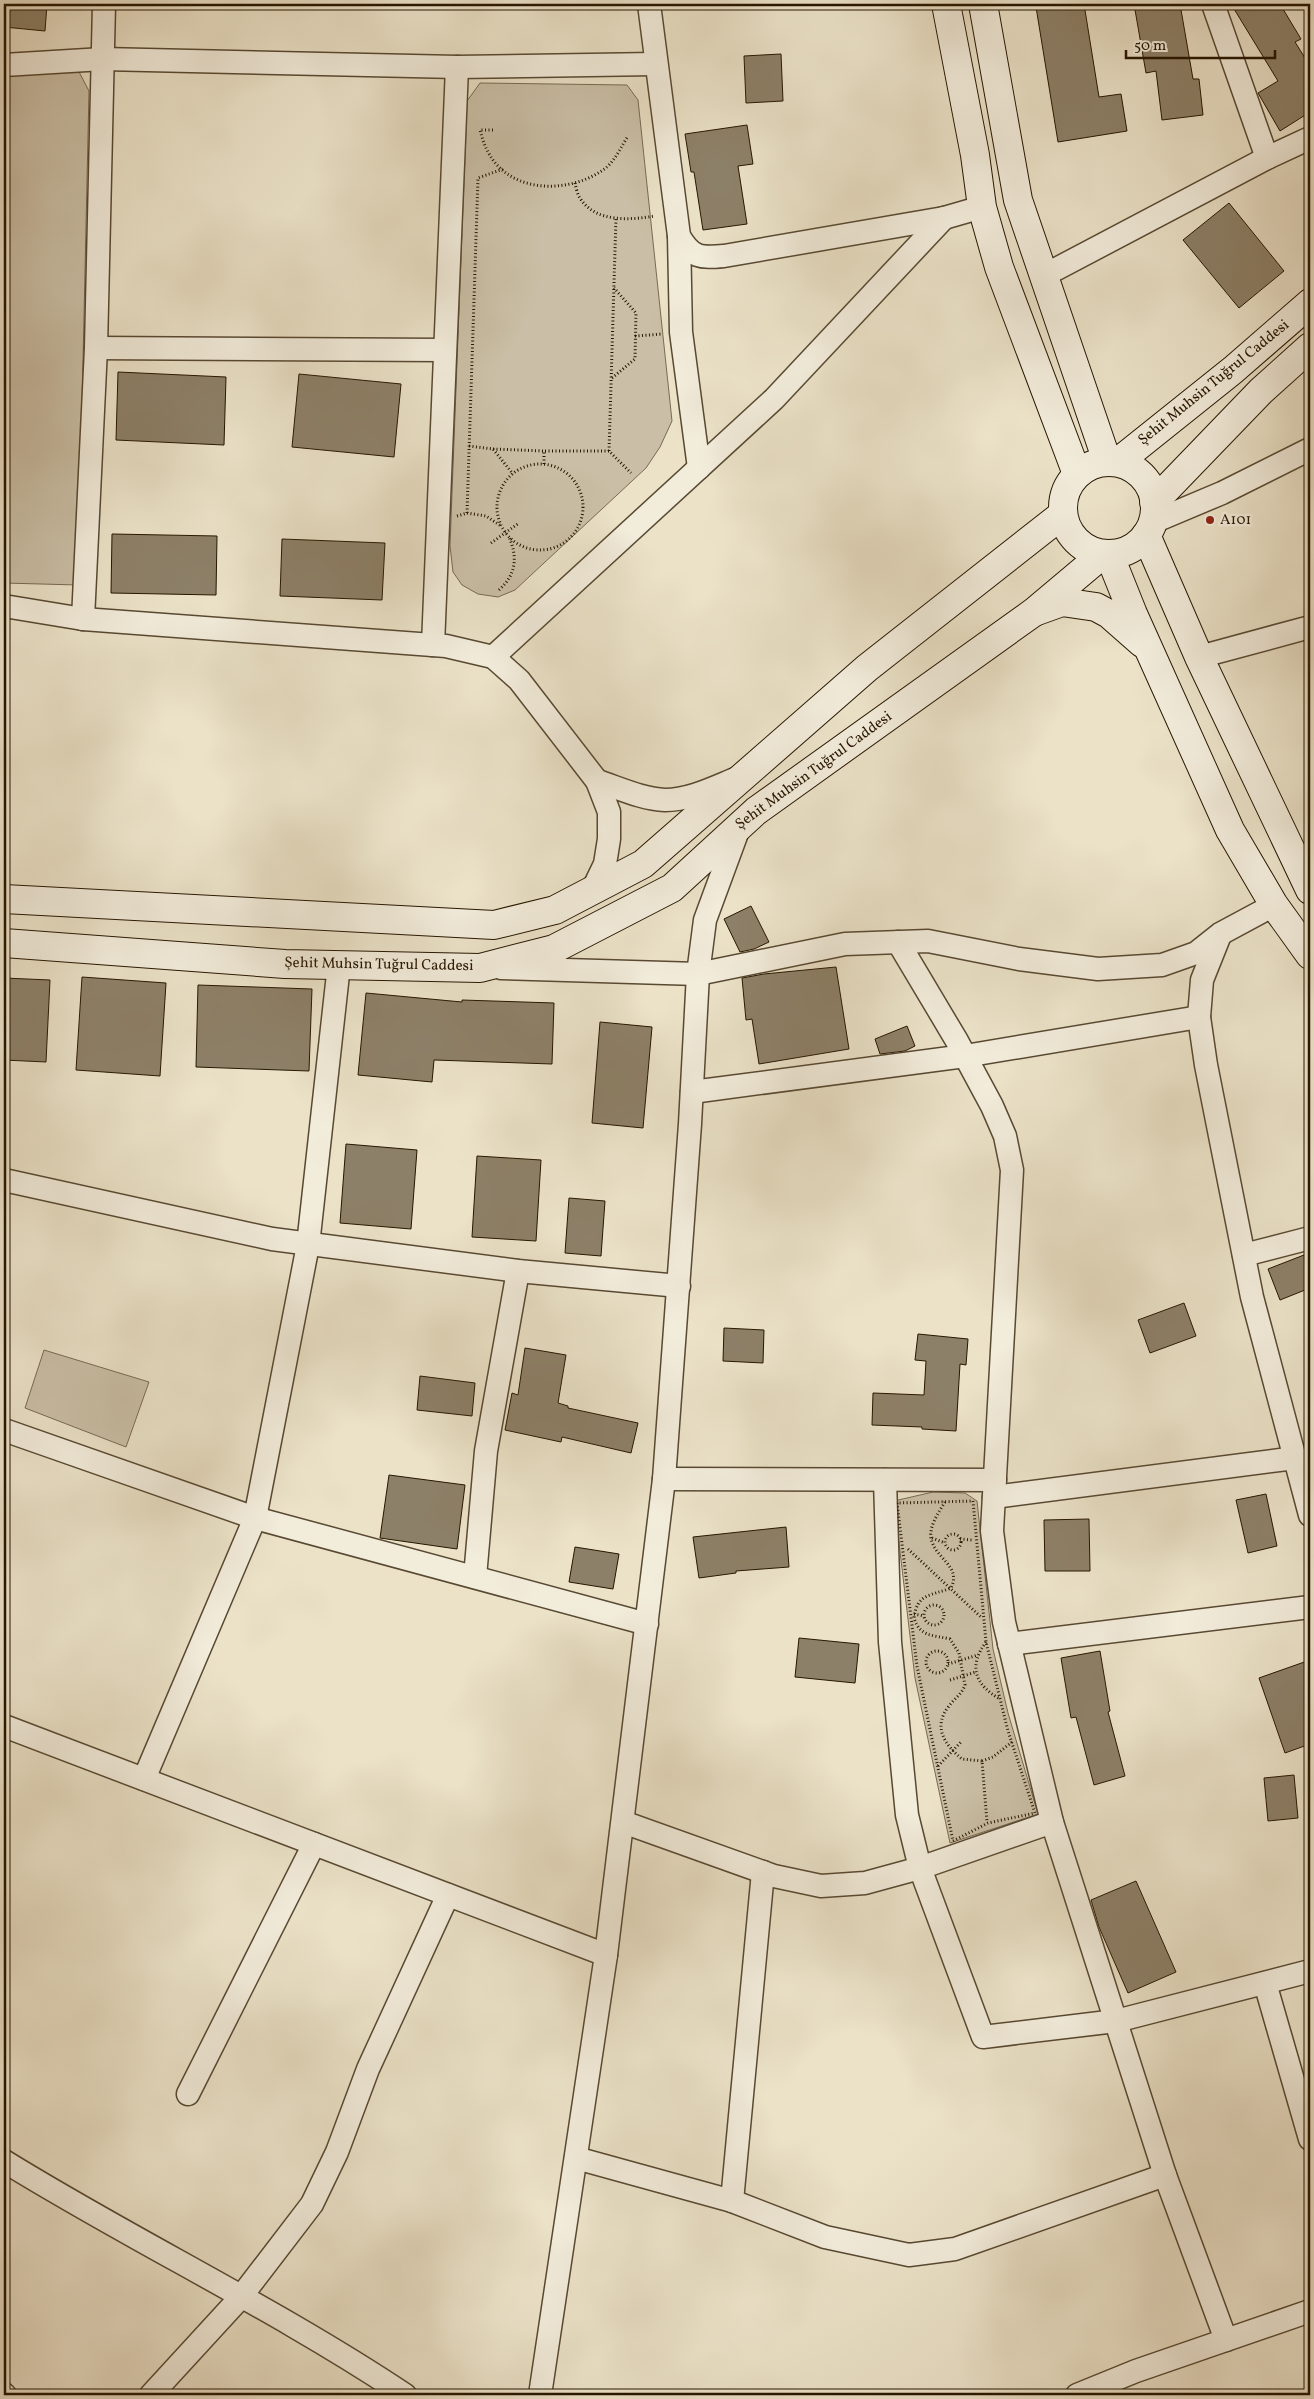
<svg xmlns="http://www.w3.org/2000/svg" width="1314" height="2399" viewBox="0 0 1314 2399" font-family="Vollkorn,serif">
<rect width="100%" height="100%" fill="#ebe2c8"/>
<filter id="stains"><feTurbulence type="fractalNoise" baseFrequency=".004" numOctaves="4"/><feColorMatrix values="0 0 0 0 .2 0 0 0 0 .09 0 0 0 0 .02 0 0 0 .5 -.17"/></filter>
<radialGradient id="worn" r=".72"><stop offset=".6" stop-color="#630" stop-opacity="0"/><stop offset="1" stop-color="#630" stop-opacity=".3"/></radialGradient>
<g fill="#cabfa6" stroke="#786a53">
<path d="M 78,70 L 89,91 L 78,585 L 4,583 L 4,72 Z"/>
<path d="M 480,83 L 627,85 L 638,100 L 672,421 L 660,447 L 646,468 L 515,590 L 498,597 L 478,594 L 462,585 L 453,572 L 450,546 L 467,101 Z"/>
<path d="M 44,1350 L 149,1382 L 126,1447 L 25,1408 Z"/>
<path d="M 933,1492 L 965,1493 L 977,1501 L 993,1649 L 1008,1713 L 1038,1814 L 950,1843 L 915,1678 L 894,1501 Z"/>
</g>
<g fill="#8d8068" stroke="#271600">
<path d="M 4,4 L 47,4 L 45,31 L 4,27 Z"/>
<path d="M 1057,4 L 1084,4 L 1099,97 L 1121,94 L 1127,131 L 1058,142 L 1036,7 Z"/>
<path d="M 1134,4 L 1180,4 L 1193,79 L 1199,79 L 1203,115 L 1162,120 L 1156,71 L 1146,73 Z"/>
<path d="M 1231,4 L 1280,4 L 1301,39 L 1295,42 L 1310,66 L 1310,112 L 1280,131 L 1258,93 L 1278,81 Z"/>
<path d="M 781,54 L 783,101 L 746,103 L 744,56 Z"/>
<path d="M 747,125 L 753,164 L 738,166 L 747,224 L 703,230 L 694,172 L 691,172 L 685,134 Z"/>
<path d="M 1229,203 L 1284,271 L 1239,308 L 1183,240 Z"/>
<path d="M 118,372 L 226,377 L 224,445 L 116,440 Z"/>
<path d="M 299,374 L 401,384 L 394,457 L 292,447 Z"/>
<path d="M 112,534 L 217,536 L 216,595 L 111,593 Z"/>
<path d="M 282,539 L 385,543 L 382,600 L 280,596 Z"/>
<path d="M 751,906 L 769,942 L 754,949 L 740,952 L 724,919 Z"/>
<path d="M 836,967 L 849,1049 L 759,1064 L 752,1019 L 746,1020 L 742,978 L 764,974 Z"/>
<path d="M 82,977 L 166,983 L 160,1076 L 76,1070 Z"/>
<path d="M 4,978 L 50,980 L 46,1062 L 4,1060 Z"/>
<path d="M 198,985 L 312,989 L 309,1071 L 196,1067 Z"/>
<path d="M 366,993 L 462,1002 L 462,1000 L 554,1003 L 552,1064 L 434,1060 L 432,1082 L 358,1075 Z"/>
<path d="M 600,1022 L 652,1027 L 643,1128 L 592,1123 Z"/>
<path d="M 907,1026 L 915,1046 L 905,1051 L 880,1054 L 875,1039 Z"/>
<path d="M 346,1144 L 417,1150 L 411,1229 L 340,1223 Z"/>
<path d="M 477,1156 L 541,1160 L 536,1241 L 472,1237 Z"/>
<path d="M 569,1198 L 605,1201 L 601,1256 L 565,1253 Z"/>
<path d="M 1304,1255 L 1310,1272 L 1310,1288 L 1280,1300 L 1268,1269 Z"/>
<path d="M 1184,1303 L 1196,1336 L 1150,1353 L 1138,1320 Z"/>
<path d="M 724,1328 L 764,1330 L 763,1363 L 723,1361 Z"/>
<path d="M 918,1334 L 968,1339 L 966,1365 L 960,1364 L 956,1431 L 922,1429 L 922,1427 L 872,1425 L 873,1393 L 924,1395 L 926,1361 L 915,1360 Z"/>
<path d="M 525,1348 L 566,1355 L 558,1403 L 568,1406 L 568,1408 L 638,1423 L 631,1453 L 562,1437 L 561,1442 L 505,1430 L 512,1393 L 518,1395 Z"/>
<path d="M 420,1376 L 475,1383 L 472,1416 L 417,1410 Z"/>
<path d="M 389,1475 L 465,1485 L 457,1549 L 380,1538 Z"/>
<path d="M 1266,1494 L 1277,1546 L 1248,1553 L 1236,1500 Z"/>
<path d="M 1089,1519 L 1090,1571 L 1045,1571 L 1044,1520 Z"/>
<path d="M 786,1527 L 789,1567 L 736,1571 L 736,1573 L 699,1578 L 693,1537 Z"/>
<path d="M 575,1547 L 619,1554 L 613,1589 L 569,1582 Z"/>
<path d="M 799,1638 L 859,1644 L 855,1683 L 795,1677 Z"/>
<path d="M 1100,1651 L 1110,1711 L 1108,1712 L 1125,1776 L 1094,1785 L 1076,1717 L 1071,1718 L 1061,1658 Z"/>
<path d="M 1310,1660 L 1310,1744 L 1285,1753 L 1259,1678 Z"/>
<path d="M 1294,1775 L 1298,1818 L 1268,1821 L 1264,1778 Z"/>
<path d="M 1136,1881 L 1176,1972 L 1128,1993 L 1099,1927 L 1091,1900 Z"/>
</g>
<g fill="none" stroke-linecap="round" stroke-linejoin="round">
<defs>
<g id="minor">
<path d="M 649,4 L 679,236 C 692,258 700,258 724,256 L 944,218 L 982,207"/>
<path d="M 1213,4 L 1267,158"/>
<path d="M 4,65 L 103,59 L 457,67 L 655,64"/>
<path d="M 679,236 L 681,332 L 699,468"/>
<path d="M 1045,275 L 1267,158 L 1310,138"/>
<path d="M 96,348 L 445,350"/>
<path d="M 1153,522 L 1222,493 L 1310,449"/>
<path d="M 4,606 L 83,619 L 446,646 L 493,657 L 519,680 L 597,781 L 609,812 L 609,839 L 605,864 L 592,891"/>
<path d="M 83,619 L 96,348 L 104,4"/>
<path d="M 433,645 L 457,67"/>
<path d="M 493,657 L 774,399 L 944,218"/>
<path d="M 1199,657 L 1310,627"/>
<path d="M 597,781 C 619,788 642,799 665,800 C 689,800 713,788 735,779"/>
<path d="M 1220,935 L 1202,980 L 1199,1017 L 1206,1065 L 1252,1297 L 1310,1515"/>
<path d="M 898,942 L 957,1041 L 992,1106 L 1005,1136 L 1012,1170 L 992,1531 L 1004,1622 L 1052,1822 L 1165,2175 L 1226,2340"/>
<path d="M 501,968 L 698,974 L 845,944 L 928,941 L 1019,959 L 1098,969 L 1162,965 L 1196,953 L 1220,934 L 1274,905"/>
<path d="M 692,1092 L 965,1056 L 1199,1017"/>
<path d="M 4,1180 L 272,1239 L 518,1271 L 679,1286"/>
<path d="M 1244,1255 L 1310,1238"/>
<path d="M 4,1430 L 255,1518 L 647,1624"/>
<path d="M 664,1479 L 995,1480"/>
<path d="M 885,1480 L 890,1642 L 907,1815 L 920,1868 L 983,2037 L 1116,2021 L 1310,1971"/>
<path d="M 994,1497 L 1295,1458"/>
<path d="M 475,1577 L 486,1451 L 518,1271"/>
<path d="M 1009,1644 L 1310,1607"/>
<path d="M 4,1726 L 606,1955"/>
<path d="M 144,1779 L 255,1518 L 308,1245 L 339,965"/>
<path d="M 623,1822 L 774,1876 L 821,1886 L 865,1883 L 920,1868 L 1052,1822"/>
<path d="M 1265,1983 L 1310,2139"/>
<path d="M 188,2094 L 314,1844"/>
<path d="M 576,2158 L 732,2201 L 825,2237 L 909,2255 L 955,2249 L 1165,2175"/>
<path d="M 4,2161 C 135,2242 276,2309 405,2395"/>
<path d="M 732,2201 L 763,1872"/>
<path d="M 4,2394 L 5,2395"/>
<path d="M 151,2395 L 240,2298 L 312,2204 L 337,2152 L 368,2069 L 448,1895"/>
<path d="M 540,2395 L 606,1955 L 664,1479 L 690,1124 L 698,974 L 705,920 L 740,825"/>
<path d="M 1077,2395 L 1136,2371 L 1310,2311"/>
</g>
<g id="secondary">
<path d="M 946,4 L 975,155 L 982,207 L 999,267 L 1077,474"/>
<path d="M 983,4 L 1018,200 L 1107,461"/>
<circle cx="1109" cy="508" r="46"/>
<path d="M 1118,462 L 1233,370 L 1310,303"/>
<path d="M 1154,502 L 1261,391 L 1310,347"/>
<path d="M 1146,535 L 1199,657 L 1310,890"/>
<path d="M 1109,554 L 1133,614 L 1230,830 L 1274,905 L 1310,955"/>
<path d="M 1037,611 L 1062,602 L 1096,607 L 1109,614 L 1142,643"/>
<path d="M 4,899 L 494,925 L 555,910 L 643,864 L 867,668 L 1063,514"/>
<path d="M 4,943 L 285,964 L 480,968 L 554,949 L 672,888 L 756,811 L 1034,612 L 1103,554"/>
</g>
</defs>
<use href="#minor" stroke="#584932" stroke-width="25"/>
<use href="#secondary" stroke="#271600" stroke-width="30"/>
<g stroke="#271600" stroke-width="3" stroke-dasharray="1 2.5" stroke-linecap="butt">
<path d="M 493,130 L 480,130 C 482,137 484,145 488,152 C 510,194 568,194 603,170 C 614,163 621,147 628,136"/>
<path d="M 575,183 C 576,187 577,194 580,198 C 595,223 631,220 655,216"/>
<path d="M 635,336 L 662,334"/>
<path d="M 612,378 L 635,359 L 636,313 L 614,288"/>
<path d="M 469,446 L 493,449 L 513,474"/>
<path d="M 493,449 L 544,451"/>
<path d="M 609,451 L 616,217"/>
<path d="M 544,464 L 544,451 L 609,451 L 631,473"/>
<circle cx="540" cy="507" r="43"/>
<path d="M 467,513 L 486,516 L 501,526"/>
<path d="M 457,516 L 467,513 L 478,178 L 503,169"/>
<path d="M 491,543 L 519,523"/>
<path d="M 499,590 C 516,575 518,557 509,537"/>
<path d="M 973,1501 L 986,1642 L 1008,1731 L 1035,1813 L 988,1823 L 953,1841 L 917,1666 L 897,1503 Z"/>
<path d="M 945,1502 C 939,1512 929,1526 931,1538 C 935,1559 962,1566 951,1588 C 931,1596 917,1593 914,1618 C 920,1637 933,1635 950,1639 L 959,1653 L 965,1685 C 962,1694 954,1699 949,1706 C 932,1727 945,1745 962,1759 L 982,1761 L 987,1822"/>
<circle cx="953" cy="1542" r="8"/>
<path d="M 932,1538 L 945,1543"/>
<path d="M 960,1539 L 972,1540"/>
<path d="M 908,1549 L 982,1618"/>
<circle cx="934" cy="1615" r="10"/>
<path d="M 914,1614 L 924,1616"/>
<path d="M 986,1642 C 968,1666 975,1685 1000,1699"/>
<circle cx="937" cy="1662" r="11"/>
<path d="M 948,1664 L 978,1655"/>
<path d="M 950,1680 L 976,1672"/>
<path d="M 982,1761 L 993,1757 L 1012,1742"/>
<path d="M 938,1766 L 962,1741"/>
</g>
<use href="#minor" stroke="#f2ecdb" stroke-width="22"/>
<use href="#secondary" stroke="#f2ecdb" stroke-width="28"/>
</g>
<circle fill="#8f2418" stroke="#f2ecdb" stroke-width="2" cx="1210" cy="520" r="5"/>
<g text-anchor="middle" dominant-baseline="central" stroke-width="5" stroke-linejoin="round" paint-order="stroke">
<g font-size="15" fill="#271600" stroke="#f2ecdb">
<text transform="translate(1214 383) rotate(-39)">Şehit Muhsin Tuğrul Caddesi</text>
<text transform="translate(814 771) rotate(-36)">Şehit Muhsin Tuğrul Caddesi</text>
<text transform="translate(379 965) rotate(1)">Şehit Muhsin Tuğrul Caddesi</text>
</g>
<g font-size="15" fill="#271600" stroke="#f2ecdb" text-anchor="start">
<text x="1220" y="520">A101</text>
</g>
</g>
<rect width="1314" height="2399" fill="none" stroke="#ebe2c8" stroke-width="20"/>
<rect x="5" y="5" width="1304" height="2389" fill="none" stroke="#271600" stroke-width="2.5"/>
<rect x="10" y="10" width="1294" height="2379" fill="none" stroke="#271600"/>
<path d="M1126 50v8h149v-8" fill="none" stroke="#271600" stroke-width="2.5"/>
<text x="1134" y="50" font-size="15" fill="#271600" stroke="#f2ecdb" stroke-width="4" paint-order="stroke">50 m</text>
<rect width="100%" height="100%" filter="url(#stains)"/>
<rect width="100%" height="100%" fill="url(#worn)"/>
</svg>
